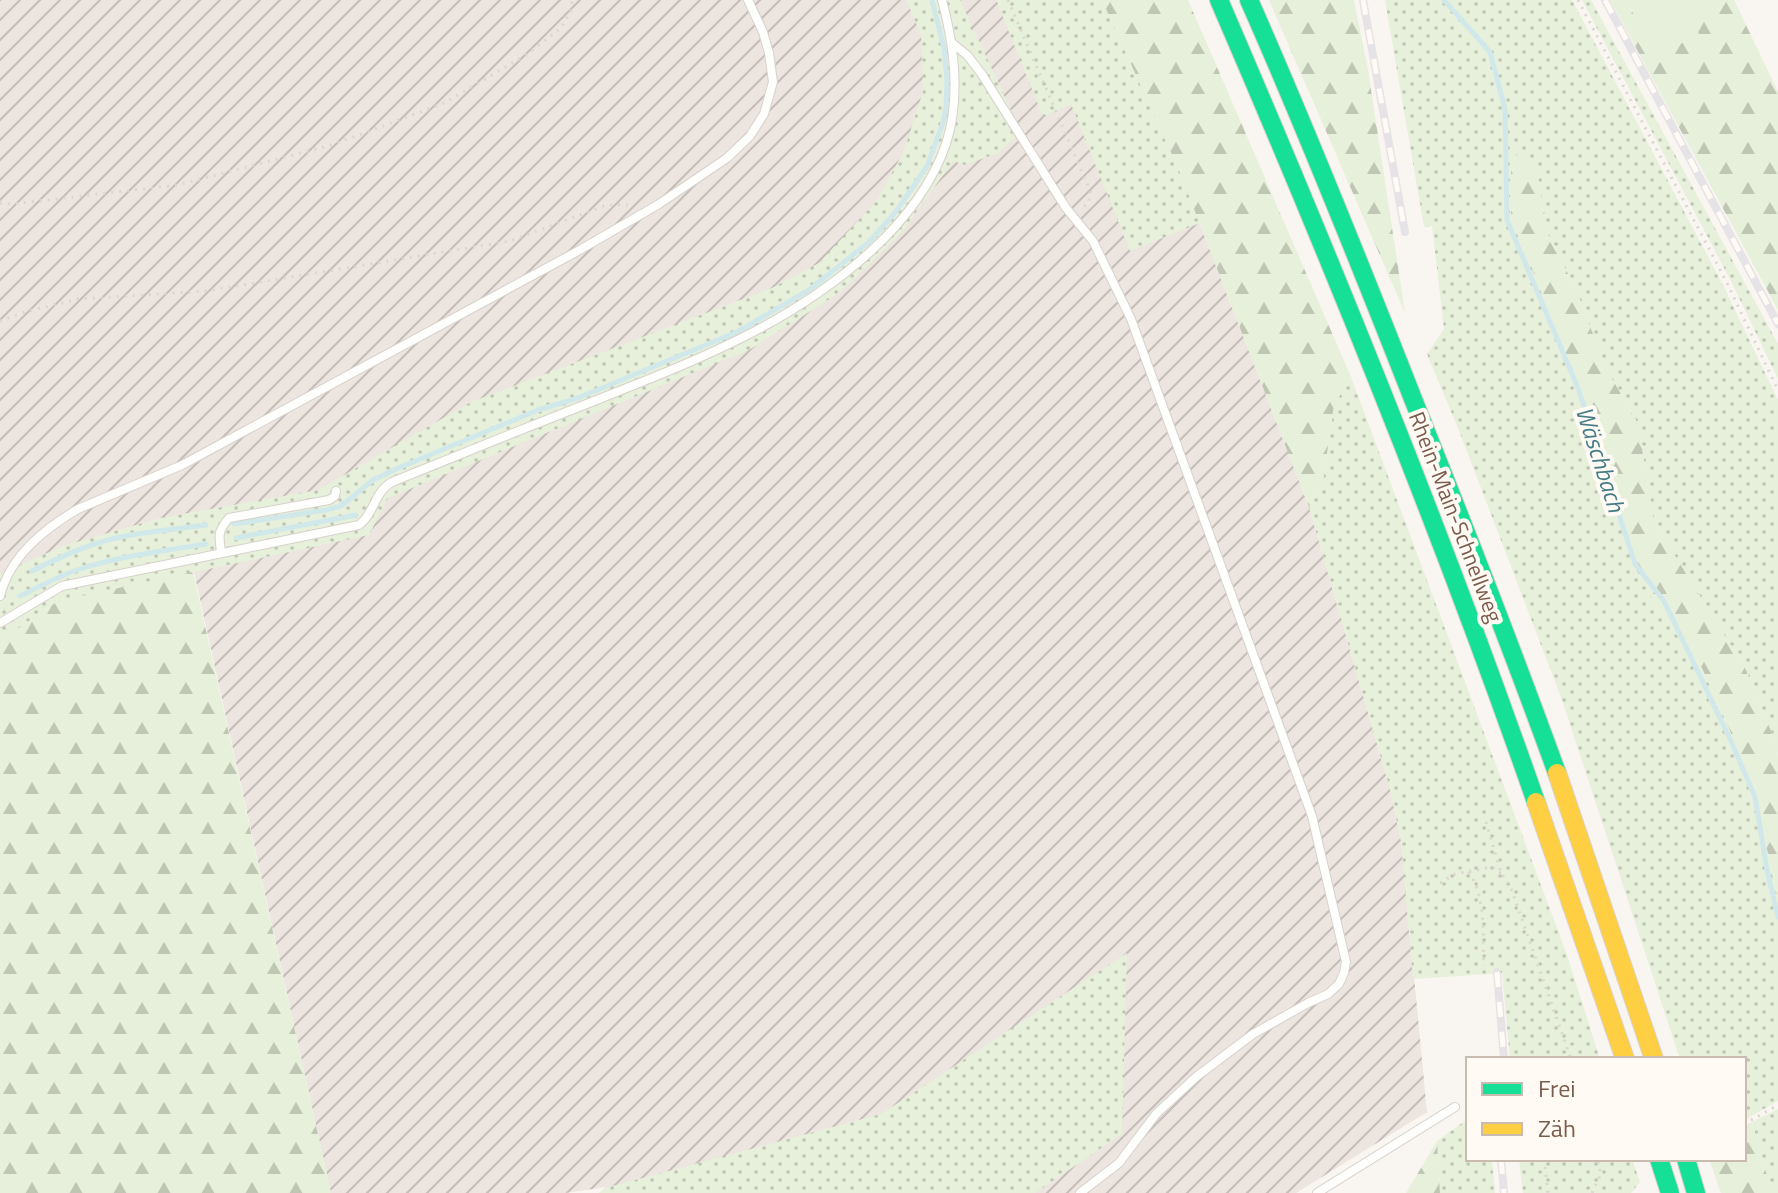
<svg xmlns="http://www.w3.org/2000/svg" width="1778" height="1193" viewBox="0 0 1778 1193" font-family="'Titillium Web',sans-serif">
<defs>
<pattern id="industrial-furrows" width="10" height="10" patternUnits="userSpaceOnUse" patternTransform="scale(2)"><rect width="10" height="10" fill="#ede5e0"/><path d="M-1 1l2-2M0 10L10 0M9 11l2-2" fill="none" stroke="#c5bdb8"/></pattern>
<pattern id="grass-dots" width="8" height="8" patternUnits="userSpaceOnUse" patternTransform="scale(2)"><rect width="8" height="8" fill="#e7f0db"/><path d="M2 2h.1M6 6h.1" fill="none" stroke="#c0c6b4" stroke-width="1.8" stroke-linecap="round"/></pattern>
<pattern id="forest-firs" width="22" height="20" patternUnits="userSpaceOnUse" patternTransform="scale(2)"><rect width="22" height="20" fill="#e7f0db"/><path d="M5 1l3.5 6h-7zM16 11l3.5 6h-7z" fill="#c0c6b4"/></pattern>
</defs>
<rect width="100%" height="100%" fill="#f9f5f0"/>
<path fill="url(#industrial-furrows)" d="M 0,0 L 1102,0 L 1179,170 L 1309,507 L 1390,789 L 1401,841 L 1427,1112 L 1296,1193 L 599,1193 L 606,1187 L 566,1193 L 331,1193 L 194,572 L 58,601 L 0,641 Z"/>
<g fill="url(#grass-dots)">
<path d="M 906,0 L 960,0 L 1021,132 L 998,153 L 965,165 L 953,161 L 902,232 L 839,293 L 749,350 L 388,498 L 369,535 L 58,601 L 0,641 L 0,574 L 63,546 L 160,518 L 318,490 L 471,402 L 772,288 L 819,263 L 877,200 L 904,151 L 923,91 L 921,35 Z"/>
<path d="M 996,0 L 1102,0 L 1179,170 L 1200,223 L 1130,251 L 1071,104 L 1043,117 Z"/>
<path d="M 1385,0 L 1572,0 L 1722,283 L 1778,400 L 1778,755 L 1771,731 L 1746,670 L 1654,522 L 1638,424 L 1606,368 L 1577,292 L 1548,234 L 1536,165 L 1570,361 L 1598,435 L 1637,571 L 1659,611 L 1702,668 L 1729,728 L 1754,799 L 1771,865 L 1778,910 L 1778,1101 L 1744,1120 L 1744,1059 L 1680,1059 L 1562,700 L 1460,433 L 1427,354 L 1444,329 L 1432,226 L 1424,227 Z"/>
<path d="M 1582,0 L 1591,0 L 1778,344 L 1778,379 L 1730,279 Z"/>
<path d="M 1351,377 L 1567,955 L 1600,1059 L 1510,1059 L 1502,973 L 1413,979 L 1401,841 L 1390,789 L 1309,507 L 1323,481 L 1334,405 Z"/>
<path d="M 1127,953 L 1122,1134 L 1035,1193 L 599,1193 L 609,1187 L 881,1114 Z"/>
<path d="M 1778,1109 L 1778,1193 L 1772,1193 L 1752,1122 Z"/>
<path d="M 1468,1119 L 1468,1159 L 1492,1159 L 1495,1193 L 1440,1193 L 1437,1141 Z"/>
<path d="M 1519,1159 L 1632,1159 L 1640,1182 L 1631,1193 L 1523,1193 Z"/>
</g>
<g fill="url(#forest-firs)">
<path d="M 1102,0 L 1188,0 L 1351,377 L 1334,405 L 1323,481 L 1309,507 L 1179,170 Z"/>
<path d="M 1269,0 L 1354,0 L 1368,70 L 1405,313 Z"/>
<path d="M 1610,0 L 1734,0 L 1778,92 L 1778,310 Z"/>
<path d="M 1511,152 L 1536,165 L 1548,234 L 1577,292 L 1606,368 L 1638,424 L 1654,522 L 1746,670 L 1771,731 L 1778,755 L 1778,910 L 1771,865 L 1754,799 L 1729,728 L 1702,668 L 1659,611 L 1637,571 L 1598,435 L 1511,216 Z"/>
<path d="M 193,572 L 331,1193 L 0,1193 L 0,641 L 58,601 Z"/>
<path d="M 1752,1122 L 1772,1193 L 1721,1193 L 1709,1159 L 1744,1159 L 1744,1126 Z"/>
<path d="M 1437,1141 L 1440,1193 L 1406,1193 Z"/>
</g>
<path fill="#e7f0db" d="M 1626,0 L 1682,0 L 1699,34 L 1656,57 Z"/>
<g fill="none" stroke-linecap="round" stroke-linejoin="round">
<g stroke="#d0e8ea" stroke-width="5">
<path d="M 1444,0 L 1490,52 L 1505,109 L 1507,220 L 1578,388 L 1635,564 L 1664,601 L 1731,741 L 1755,797 L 1767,870 L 1778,917"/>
<path d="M 234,524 L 326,510 L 341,506 L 373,480 L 396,469 L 538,410 L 578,398 L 737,332 L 809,290 L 868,243 L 894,214 L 913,187 L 927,166 L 943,123 L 946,107 L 947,80 L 944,48 L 932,0"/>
<path d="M 236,538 L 356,515"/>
<path d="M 32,571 C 54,560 77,549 101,542 C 135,532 171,530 206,525"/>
<path d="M 20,596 C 39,587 57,577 77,570 C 118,556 163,551 206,544"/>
</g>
<defs>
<g id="lane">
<path d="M 952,43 L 967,55 L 981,73 L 1066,208 L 1093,241 L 1131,319 L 1312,816 L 1346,962 L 1344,973 L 1339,984 L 1328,994 L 1308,1003 L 1253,1034 L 1196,1077 L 1156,1114 L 1119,1163 L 1080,1193"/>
<path d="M 221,552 C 219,535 217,532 229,518 L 329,500 L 335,496 L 336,491"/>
<path d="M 0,596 C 10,556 44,529 78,509 L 182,465 L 578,251 L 659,204 L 727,158 L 750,136 L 764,114 L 773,82 L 769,53 L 763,32 L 748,0"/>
<path d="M 0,623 L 62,586 L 359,525 C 375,513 374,492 392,482 C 458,455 523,429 589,403 C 692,362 787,327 870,252 C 904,221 931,187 946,144 C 961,98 954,45 942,0"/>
<path d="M 1317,1193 L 1455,1107"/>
</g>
<g id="fast">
<path d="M 1219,0 C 1333,264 1441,530 1536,802"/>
<path d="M 1249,0 C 1308,133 1362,269 1415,404 C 1464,526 1512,649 1557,773"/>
<path d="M 1686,1159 L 1696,1193"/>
</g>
<g id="slow">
<path d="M 1557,773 L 1654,1059"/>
<path d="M 1536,802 L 1625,1059"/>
</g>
</defs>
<use href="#lane" stroke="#d7d1cb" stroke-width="10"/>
<use href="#fast" stroke="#dad1cc" stroke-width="20"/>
<use href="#slow" stroke="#dad1cc" stroke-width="20"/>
<g stroke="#dcd5d0" stroke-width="3" stroke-dasharray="2 6" stroke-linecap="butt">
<path d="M 1008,0 L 1091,193 L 1088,204 L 1081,208"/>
<path d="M 1578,0 L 1726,281 L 1778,390"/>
<path d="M 0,203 L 12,204 L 177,185 L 332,145 L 444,103 L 526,55 L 561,28 L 571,10 L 572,0"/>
<path d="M 0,321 L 25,312 L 78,299 L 206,291 L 510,241 L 607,205 L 632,205"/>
<path d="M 1486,822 L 1501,873 L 1511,888 L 1571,1059"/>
<path d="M 1469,872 C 1487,900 1482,935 1484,966"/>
<path d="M 1440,883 L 1455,874 L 1492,867 L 1501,873"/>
<path d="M 1744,1124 L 1778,1105"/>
<path d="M 1544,1159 L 1548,1193"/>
<path d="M 1592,1193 L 1601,1174 L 1597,1159"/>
</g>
<use href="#lane" stroke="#fefefd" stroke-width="8"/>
<use href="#fast" stroke="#16e098" stroke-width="18"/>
<use href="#slow" stroke="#ffcf43" stroke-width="18"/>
<defs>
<g id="rail">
<path d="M 1363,0 L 1405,232"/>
<path d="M 1605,0 L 1778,324"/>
<path d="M 1497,972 L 1504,1059"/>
<path d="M 1501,1159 L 1504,1193"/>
</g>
</defs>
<use href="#rail" stroke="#e6e3e7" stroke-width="8"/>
<use href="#rail" stroke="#fffaf3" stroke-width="5" stroke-dasharray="15" stroke-linecap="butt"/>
<defs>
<path id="fast-bridge" d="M 1659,1159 L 1670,1193"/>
</defs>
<use href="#fast-bridge" stroke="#dad1cc" stroke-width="20" stroke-linecap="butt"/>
<use href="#fast-bridge" stroke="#16e098" stroke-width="18"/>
</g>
<g text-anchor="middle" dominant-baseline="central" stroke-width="8" stroke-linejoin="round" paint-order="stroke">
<g font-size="22" fill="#7a5c4d" stroke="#fffaf3">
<text transform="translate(1456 517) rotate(69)">Rhein-Main-Schnellweg</text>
</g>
<g font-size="24" font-style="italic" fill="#437c86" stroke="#fffaf3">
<text transform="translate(1601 459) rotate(72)">Wäschbach</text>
</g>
</g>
<rect x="1466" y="1057" width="280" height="104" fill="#fffaf3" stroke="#cabbb1" stroke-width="2"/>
<rect x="1482" y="1083" width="40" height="12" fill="#16e098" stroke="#cabbb1" stroke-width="2"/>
<text x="1538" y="1097" font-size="24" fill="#7a5c4d">Frei</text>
<rect x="1482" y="1123" width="40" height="12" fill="#ffcf43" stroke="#cabbb1" stroke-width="2"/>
<text x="1538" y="1137" font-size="24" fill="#7a5c4d">Zäh</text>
</svg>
